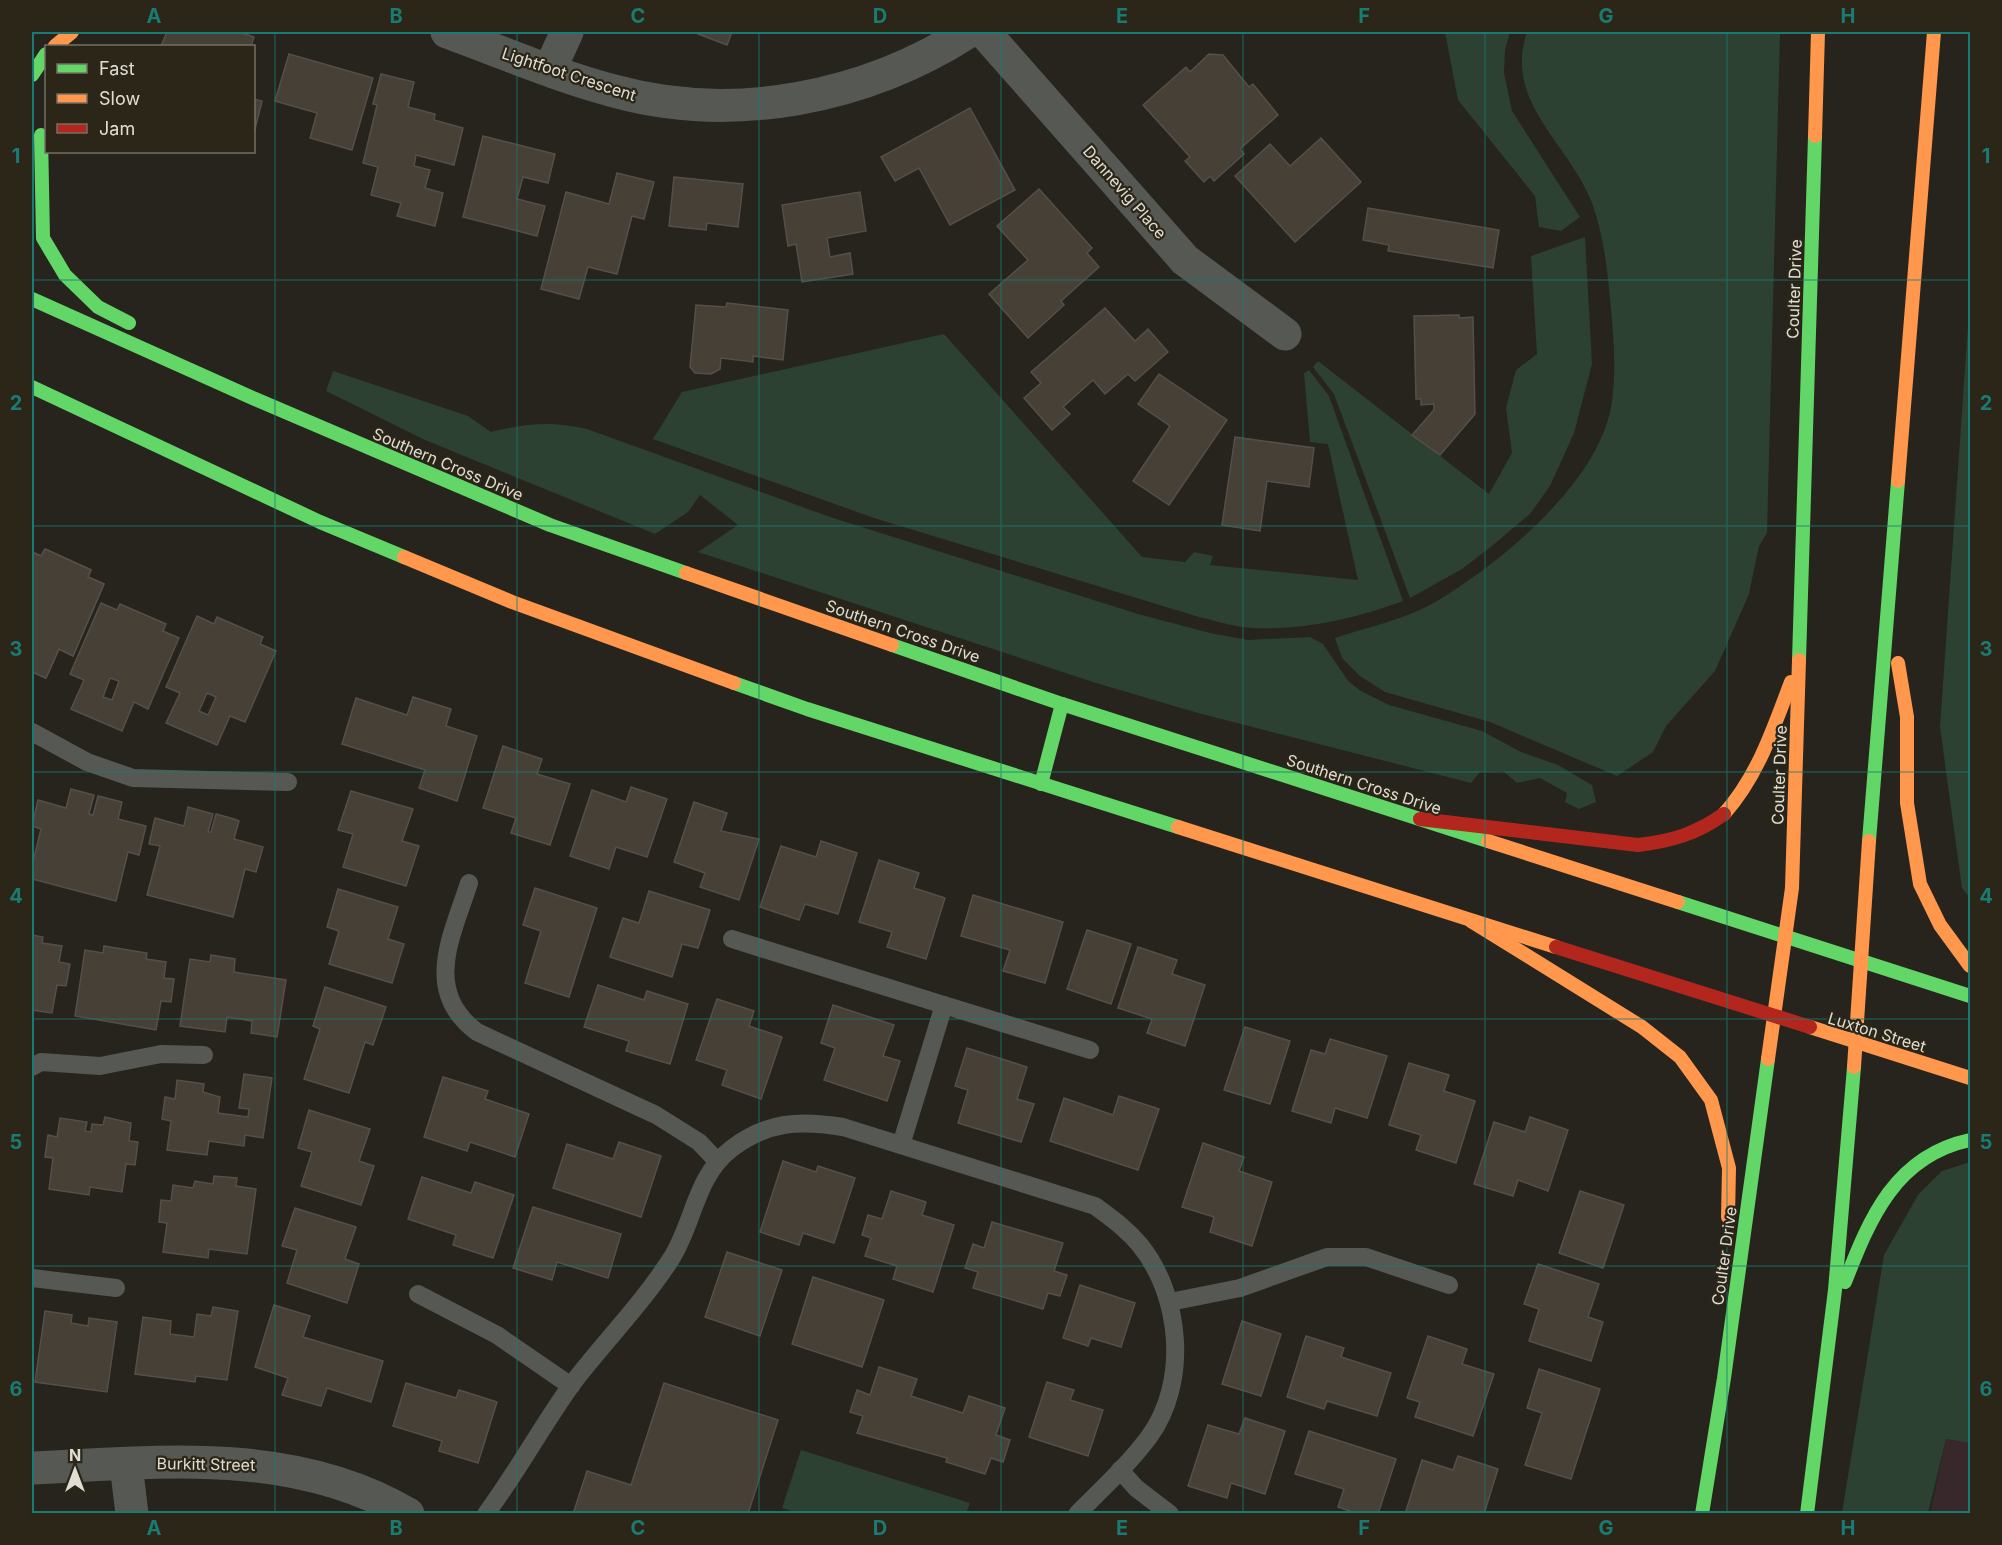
<svg xmlns="http://www.w3.org/2000/svg" width="2002" height="1545" viewBox="0 0 2002 1545" font-family="Inter,sans-serif">
<rect width="100%" height="100%" fill="#26241c"/>
<path fill="#38272b" d="M 1946,1439 L 1970,1443 L 1970,1513 L 1930,1514 Z"/>
<g fill="#2c4131">
<path d="M 1445,32 L 1510,32 L 1505,50 L 1504,73 L 1512,111 L 1580,217 L 1561,231 L 1539,227 L 1535,196 L 1458,100 Z"/>
<path d="M 1527,32 L 1780,32 L 1767,533 L 1759,546 L 1749,594 L 1715,671 L 1666,726 L 1653,752 L 1617,776 L 1490,722 L 1385,692 L 1360,676 L 1342,658 L 1335,638 C 1368,627 1407,619 1437,601 C 1502,562 1602,480 1612,401 C 1616,371 1614,340 1611,310 C 1608,274 1604,236 1592,203 C 1569,143 1503,102 1527,32 Z"/>
<path d="M 1585,237 L 1592,364 L 1574,433 L 1550,486 L 1530,514 L 1492,546 L 1462,569 L 1410,598 L 1334,394 L 1313,367 L 1318,361 L 1489,494 L 1512,453 L 1506,408 L 1516,370 L 1537,354 L 1531,256 Z"/>
<path d="M 1970,297 L 1970,898 L 1962,888 L 1940,727 Z"/>
<path d="M 944,334 L 1142,557 L 1185,562 L 1194,552 L 1213,556 L 1210,565 L 1358,580 L 1328,444 L 1310,442 L 1304,373 L 1309,370 L 1329,396 L 1403,601 C 1354,619 1306,630 1253,628 C 1235,627 1216,621 1199,617 L 874,518 L 653,439 L 682,392 Z"/>
<path d="M 333,371 L 468,416 L 491,432 C 528,423 550,421 587,429 L 830,517 L 1138,614 L 1210,633 L 1248,640 L 1310,637 L 1323,644 L 1348,681 L 1361,691 L 1389,705 L 1482,731 L 1521,752 L 1558,765 L 1592,785 L 1596,802 L 1579,809 L 1565,802 L 1567,793 L 1540,778 L 1517,783 L 1503,771 L 1480,772 L 1471,783 L 1198,713 L 1096,683 L 698,552 L 738,525 L 700,495 L 688,512 L 655,534 L 425,440 L 326,391 Z"/>
<path d="M 1970,1162 L 1970,1443 L 1946,1439 L 1928,1513 L 1842,1513 L 1884,1255 L 1918,1195 L 1942,1171 Z"/>
<path d="M 801,1450 L 970,1503 L 966,1513 L 801,1514 L 782,1508 Z"/>
</g>
<g fill="#474036" stroke="#544f4a" stroke-width="1.5" fill-rule="evenodd">
<path d="M 167,32 L 239,32 L 254,37 L 251,46 L 161,46 Z"/>
<path d="M 693,32 L 732,32 L 727,45 Z"/>
<path d="M 289,54 L 373,78 L 352,150 L 310,138 L 317,113 L 275,101 Z"/>
<path d="M 1209,54 L 1223,55 L 1249,87 L 1253,84 L 1278,115 L 1240,149 L 1244,154 L 1214,181 L 1210,176 L 1204,182 L 1185,161 L 1190,157 L 1143,105 L 1186,67 L 1190,72 Z"/>
<path d="M 381,74 L 414,82 L 408,107 L 435,114 L 434,120 L 463,128 L 454,165 L 416,155 L 414,166 L 430,170 L 425,188 L 443,193 L 435,226 L 397,216 L 401,203 L 371,195 L 378,167 L 363,163 L 377,105 L 373,104 Z"/>
<path d="M 254,99 L 262,101 L 254,133 Z"/>
<path d="M 970,108 L 1015,190 L 950,225 L 919,168 L 895,181 L 881,157 Z"/>
<path d="M 483,136 L 555,154 L 548,183 L 523,177 L 517,199 L 545,206 L 537,236 L 463,217 Z"/>
<path d="M 1321,138 L 1361,182 L 1295,242 L 1235,176 L 1270,144 L 1290,166 Z"/>
<path d="M 617,173 L 654,182 L 644,219 L 632,216 L 617,274 L 588,267 L 579,299 L 541,289 L 566,192 L 609,204 Z"/>
<path d="M 674,177 L 743,184 L 738,227 L 707,223 L 706,230 L 669,226 Z"/>
<path d="M 1039,189 L 1092,248 L 1087,253 L 1099,267 L 1061,301 L 1064,305 L 1028,338 L 989,294 L 1028,260 L 997,226 Z"/>
<path d="M 860,192 L 866,231 L 827,238 L 830,257 L 850,253 L 853,274 L 802,282 L 796,244 L 788,246 L 782,205 Z"/>
<path d="M 1368,208 L 1499,230 L 1493,268 L 1388,251 L 1389,245 L 1363,240 Z"/>
<path d="M 727,303 L 788,310 L 783,360 L 753,356 L 753,362 L 721,358 L 720,369 L 711,374 L 695,373 L 690,367 L 696,305 L 726,307 Z"/>
<path d="M 1105,308 L 1135,341 L 1148,329 L 1168,352 L 1135,381 L 1128,374 L 1105,394 L 1093,380 L 1063,407 L 1070,414 L 1052,430 L 1024,398 L 1041,383 L 1031,372 Z"/>
<path d="M 1459,315 L 1459,318 L 1473,317 L 1475,414 L 1440,455 L 1412,435 L 1434,410 L 1434,404 L 1421,405 L 1421,399 L 1416,399 L 1414,316 Z"/>
<path d="M 1159,374 L 1227,420 L 1169,505 L 1133,481 L 1170,426 L 1138,404 Z"/>
<path d="M 1235,437 L 1314,448 L 1309,487 L 1267,481 L 1260,531 L 1222,525 Z"/>
<path d="M 45,549 L 91,570 L 88,577 L 104,584 L 73,656 L 59,649 L 46,678 L 32,672 L 32,649 L 36,651 L 44,633 L 35,629 L 32,639 L 32,552 L 41,556 Z"/>
<path d="M 45,549 L 91,570 L 88,577 L 104,584 L 73,656 L 59,649 L 46,678 L 32,672 L 32,552 L 41,556 Z"/>
<path d="M 101,603 L 117,610 L 120,604 L 166,624 L 163,631 L 179,638 L 148,709 L 134,702 L 122,731 L 71,709 L 84,680 L 70,674 ZM 110,678 L 119,681 L 112,700 L 103,697 Z"/>
<path d="M 197,616 L 214,624 L 217,617 L 263,637 L 260,644 L 276,651 L 245,722 L 230,716 L 217,745 L 166,723 L 180,693 L 166,687 ZM 207,693 L 216,697 L 208,715 L 199,711 Z"/>
<path d="M 413,697 L 451,709 L 446,726 L 477,736 L 457,801 L 419,788 L 425,770 L 342,744 L 356,698 L 407,715 Z"/>
<path d="M 503,746 L 542,759 L 537,774 L 570,784 L 550,845 L 511,833 L 516,818 L 483,808 Z"/>
<path d="M 631,787 L 667,799 L 647,857 L 616,847 L 609,869 L 570,856 L 592,790 L 626,802 Z"/>
<path d="M 71,789 L 94,795 L 89,814 L 93,815 L 98,796 L 122,802 L 118,819 L 146,826 L 139,855 L 128,852 L 116,901 L 32,879 L 32,866 L 41,829 L 32,826 L 38,800 L 66,808 Z"/>
<path d="M 351,791 L 413,809 L 402,841 L 419,846 L 406,886 L 343,867 L 353,834 L 338,830 Z"/>
<path d="M 694,802 L 727,813 L 721,831 L 759,839 L 739,900 L 700,887 L 705,873 L 674,862 Z"/>
<path d="M 188,807 L 213,814 L 208,832 L 211,832 L 216,814 L 234,819 L 239,821 L 234,839 L 263,847 L 256,872 L 245,869 L 233,917 L 147,895 L 160,846 L 149,844 L 155,818 L 184,826 Z"/>
<path d="M 821,841 L 857,853 L 838,914 L 805,904 L 799,920 L 760,907 L 781,846 L 816,857 Z"/>
<path d="M 879,860 L 919,873 L 914,888 L 945,898 L 926,959 L 887,947 L 892,932 L 859,922 Z"/>
<path d="M 535,888 L 597,908 L 569,997 L 525,983 L 541,931 L 523,925 Z"/>
<path d="M 338,889 L 398,907 L 388,939 L 404,944 L 392,983 L 329,964 L 339,931 L 327,927 Z"/>
<path d="M 649,891 L 710,910 L 698,948 L 682,944 L 672,977 L 610,957 L 623,918 L 639,923 Z"/>
<path d="M 973,895 L 1063,922 L 1045,983 L 1003,971 L 1010,950 L 961,936 Z"/>
<path d="M 1087,930 L 1131,944 L 1111,1004 L 1067,989 Z"/>
<path d="M 32,935 L 43,937 L 42,943 L 62,946 L 59,962 L 70,964 L 66,986 L 57,985 L 52,1013 L 32,1010 Z"/>
<path d="M 104,946 L 147,953 L 146,959 L 166,962 L 164,978 L 174,979 L 171,1002 L 161,1001 L 156,1030 L 75,1016 L 85,950 L 103,953 Z"/>
<path d="M 1138,947 L 1177,960 L 1172,974 L 1205,985 L 1185,1046 L 1147,1033 L 1152,1019 L 1118,1008 Z"/>
<path d="M 211,955 L 235,959 L 234,972 L 286,980 L 277,1037 L 251,1033 L 252,1021 L 227,1017 L 225,1032 L 180,1026 L 190,959 L 210,962 Z"/>
<path d="M 598,985 L 644,1000 L 647,991 L 688,1004 L 670,1064 L 626,1051 L 629,1041 L 584,1027 Z"/>
<path d="M 325,987 L 386,1007 L 373,1045 L 365,1042 L 349,1093 L 304,1079 L 320,1029 L 313,1026 Z"/>
<path d="M 717,999 L 754,1011 L 749,1026 L 782,1037 L 761,1099 L 722,1085 L 727,1070 L 696,1060 Z"/>
<path d="M 833,1005 L 894,1025 L 883,1056 L 900,1061 L 887,1101 L 824,1080 L 835,1048 L 821,1043 Z"/>
<path d="M 1245,1027 L 1290,1041 L 1270,1104 L 1224,1090 Z"/>
<path d="M 1330,1039 L 1387,1056 L 1367,1118 L 1335,1108 L 1331,1123 L 1292,1111 L 1311,1050 L 1325,1054 Z"/>
<path d="M 967,1048 L 1027,1067 L 1017,1099 L 1034,1104 L 1021,1142 L 958,1123 L 968,1090 L 955,1086 Z"/>
<path d="M 1409,1063 L 1449,1075 L 1444,1091 L 1475,1101 L 1456,1163 L 1416,1150 L 1421,1135 L 1389,1125 Z"/>
<path d="M 244,1074 L 272,1078 L 263,1138 L 245,1135 L 244,1146 L 209,1141 L 207,1155 L 167,1150 L 171,1121 L 162,1119 L 165,1097 L 175,1099 L 177,1080 L 204,1084 L 203,1092 L 220,1097 L 218,1113 L 248,1117 L 249,1109 L 239,1108 Z"/>
<path d="M 443,1077 L 488,1091 L 485,1099 L 529,1114 L 515,1157 L 470,1142 L 467,1151 L 424,1137 Z"/>
<path d="M 1119,1096 L 1159,1109 L 1138,1170 L 1050,1141 L 1064,1098 L 1113,1115 Z"/>
<path d="M 309,1110 L 370,1129 L 359,1161 L 374,1166 L 361,1205 L 301,1186 L 312,1152 L 298,1148 Z"/>
<path d="M 105,1117 L 131,1123 L 129,1141 L 138,1142 L 135,1165 L 126,1164 L 122,1192 L 90,1187 L 89,1195 L 49,1189 L 53,1158 L 45,1157 L 48,1135 L 57,1137 L 60,1118 L 87,1122 L 85,1131 L 91,1132 L 92,1124 L 103,1125 Z"/>
<path d="M 1530,1117 L 1568,1130 L 1548,1191 L 1518,1180 L 1513,1196 L 1474,1184 L 1494,1122 L 1525,1132 Z"/>
<path d="M 619,1142 L 661,1156 L 641,1217 L 553,1188 L 567,1144 L 613,1159 Z"/>
<path d="M 1203,1143 L 1244,1157 L 1239,1171 L 1272,1182 L 1252,1246 L 1210,1232 L 1214,1217 L 1182,1207 Z"/>
<path d="M 783,1161 L 816,1172 L 818,1166 L 855,1178 L 834,1243 L 803,1233 L 799,1245 L 760,1232 Z"/>
<path d="M 214,1176 L 237,1178 L 236,1186 L 256,1189 L 247,1254 L 209,1249 L 208,1258 L 163,1252 L 167,1223 L 159,1222 L 161,1200 L 171,1201 L 173,1185 L 193,1188 L 195,1181 L 213,1184 Z"/>
<path d="M 422,1177 L 471,1193 L 475,1182 L 514,1195 L 493,1258 L 453,1245 L 456,1235 L 408,1219 Z"/>
<path d="M 891,1191 L 926,1202 L 922,1215 L 954,1225 L 933,1292 L 893,1279 L 897,1266 L 865,1256 L 871,1238 L 862,1235 L 868,1215 L 882,1219 Z"/>
<path d="M 1580,1191 L 1624,1205 L 1603,1268 L 1559,1253 Z"/>
<path d="M 533,1207 L 621,1234 L 608,1278 L 557,1262 L 552,1280 L 513,1268 Z"/>
<path d="M 295,1208 L 356,1227 L 345,1259 L 359,1264 L 347,1303 L 287,1283 L 297,1250 L 282,1246 Z"/>
<path d="M 992,1222 L 1063,1243 L 1054,1271 L 1067,1275 L 1060,1296 L 1048,1293 L 1043,1309 L 973,1288 L 978,1272 L 965,1268 L 973,1244 L 984,1248 Z"/>
<path d="M 727,1252 L 782,1270 L 760,1336 L 705,1317 Z"/>
<path d="M 1538,1264 L 1599,1284 L 1588,1317 L 1603,1322 L 1591,1361 L 1529,1341 L 1539,1309 L 1524,1304 Z"/>
<path d="M 813,1277 L 884,1300 L 862,1367 L 792,1344 Z"/>
<path d="M 1080,1285 L 1135,1303 L 1121,1347 L 1091,1338 L 1088,1346 L 1063,1338 Z"/>
<path d="M 274,1305 L 310,1316 L 303,1337 L 383,1361 L 371,1402 L 327,1388 L 321,1406 L 282,1395 L 288,1378 L 255,1367 Z"/>
<path d="M 213,1307 L 238,1311 L 227,1380 L 196,1376 L 195,1382 L 135,1374 L 143,1317 L 171,1321 L 170,1334 L 194,1337 L 197,1314 L 211,1316 Z"/>
<path d="M 45,1311 L 72,1315 L 71,1323 L 88,1326 L 89,1318 L 117,1322 L 107,1392 L 35,1382 Z"/>
<path d="M 1242,1321 L 1281,1334 L 1261,1396 L 1222,1384 Z"/>
<path d="M 1306,1336 L 1344,1348 L 1341,1357 L 1391,1373 L 1377,1416 L 1327,1401 L 1324,1409 L 1287,1397 Z"/>
<path d="M 1428,1336 L 1467,1349 L 1462,1364 L 1494,1374 L 1473,1436 L 1415,1417 L 1420,1402 L 1407,1398 Z"/>
<path d="M 879,1367 L 917,1379 L 911,1396 L 963,1413 L 969,1396 L 1005,1408 L 996,1435 L 1010,1440 L 1003,1462 L 991,1458 L 985,1474 L 946,1462 L 947,1458 L 857,1433 L 863,1416 L 850,1412 L 857,1390 L 870,1395 Z"/>
<path d="M 1539,1369 L 1600,1389 L 1571,1479 L 1525,1465 L 1542,1413 L 1527,1408 Z"/>
<path d="M 1047,1382 L 1074,1390 L 1070,1400 L 1103,1410 L 1088,1456 L 1029,1437 Z"/>
<path d="M 406,1383 L 456,1398 L 459,1390 L 497,1402 L 478,1463 L 439,1451 L 442,1441 L 393,1426 Z"/>
<path d="M 664,1383 L 778,1420 L 748,1514 L 573,1514 L 587,1471 L 631,1485 Z"/>
<path d="M 1245,1418 L 1285,1431 L 1265,1494 L 1231,1483 L 1227,1498 L 1188,1486 L 1208,1425 L 1239,1434 Z"/>
<path d="M 1309,1431 L 1396,1459 L 1378,1514 L 1358,1514 L 1338,1507 L 1344,1489 L 1295,1474 Z"/>
<path d="M 1458,1456 L 1498,1469 L 1484,1514 L 1405,1514 L 1422,1460 L 1453,1470 Z"/>
</g>
<g fill="none" stroke-linecap="round" stroke-linejoin="round">
<g stroke="#565854" stroke-width="18">
<path d="M 32,732 L 87,762 L 133,778 L 288,782"/>
<path d="M 469,883 C 452,936 422,991 477,1032 L 656,1115 L 699,1142 L 717,1161"/>
<path d="M 732,939 L 944,1005 L 901,1145"/>
<path d="M 944,1005 L 1090,1050"/>
<path d="M 32,1067 L 41,1062 L 100,1066 L 161,1054 L 204,1055"/>
<path d="M 32,1278 L 116,1288"/>
<path d="M 418,1294 L 497,1335 L 571,1386"/>
<path d="M 1170,1302 L 1240,1288 L 1327,1257 L 1366,1257 L 1449,1285"/>
<path d="M 1120,1470 L 1136,1488 L 1170,1514"/>
<path d="M 486,1514 C 517,1472 542,1426 572,1384 C 604,1342 642,1304 671,1259 C 694,1223 695,1177 731,1149 C 768,1121 800,1120 843,1127 L 1095,1206 C 1111,1218 1127,1229 1140,1245 C 1181,1296 1189,1382 1149,1437 C 1128,1465 1102,1489 1077,1514"/>
</g>
<g stroke="#565854" stroke-width="33">
<path d="M 447,32 C 502,52 557,76 614,91 C 734,124 865,98 968,32"/>
<path d="M 984,32 L 1185,260 L 1285,334"/>
<path d="M 550,69 L 567,32"/>
<path d="M 126,1464 L 132,1514"/>
<path d="M 32,1468 C 158,1462 293,1446 408,1514"/>
</g>
<g stroke="#63d668" stroke-width="14">
<path d="M 32,75 L 46,54"/>
<path d="M 41,135 L 43,238 L 65,275 L 98,307 L 129,323"/>
<path d="M 32,299 L 255,399 L 550,525 L 686,573"/>
<path d="M 32,387 L 320,522 L 404,557"/>
<path d="M 892,645 L 1062,704 L 1488,841"/>
<path d="M 1799,660 L 1815,136"/>
<path d="M 734,683 L 807,709 L 1178,827"/>
<path d="M 1041,784 L 1062,704"/>
<path d="M 1869,841 L 1898,481"/>
<path d="M 1678,902 L 1970,996"/>
<path d="M 1845,1282 C 1870,1218 1895,1156 1970,1140"/>
<path d="M 1702,1514 L 1724,1378 L 1768,1059"/>
<path d="M 1807,1514 L 1835,1290 L 1854,1067"/>
</g>
<g stroke="#ff974d" stroke-width="14">
<path d="M 55,46 L 72,32"/>
<path d="M 1815,136 L 1818,32"/>
<path d="M 1898,481 L 1934,32"/>
<path d="M 404,557 L 512,602 L 734,683"/>
<path d="M 686,573 L 892,645"/>
<path d="M 1898,663 L 1907,717 L 1907,803 L 1920,884 L 1940,925 L 1970,966"/>
<path d="M 1724,814 C 1758,776 1773,729 1791,682"/>
<path d="M 1178,827 L 1556,947"/>
<path d="M 1488,841 L 1678,902"/>
<path d="M 1471,921 L 1642,1027 L 1680,1057 L 1711,1100 L 1729,1168 L 1728,1217"/>
<path d="M 1810,1027 L 1970,1078"/>
<path d="M 1768,1059 L 1792,888 L 1799,660"/>
<path d="M 1854,1067 L 1869,841"/>
</g>
<g stroke="#b3261e" stroke-width="14">
<path d="M 1420,819 L 1638,845 C 1672,841 1696,834 1724,814"/>
<path d="M 1556,947 L 1810,1027"/>
</g>
</g>
<path fill="none" stroke="#197b73" stroke-width="1.5" stroke-opacity="0.55" d="M 275,32 L 275,1514M 517,32 L 517,1514M 759,32 L 759,1514M 1001,32 L 1001,1514M 1243,32 L 1243,1514M 1485,32 L 1485,1514M 1727,32 L 1727,1514M 32,280 L 1970,280M 32,526 L 1970,526M 32,772 L 1970,772M 32,1019 L 1970,1019M 32,1266 L 1970,1266"/>
<g text-anchor="middle" dominant-baseline="central" stroke-width="4.5" stroke-linejoin="round" paint-order="stroke">
<g font-size="16" fill="#e0ded4" stroke="#2b2617">
<text transform="translate(569 74) rotate(18)">Lightfoot Crescent</text>
<text transform="translate(1125 192) rotate(49)">Dannevig Place</text>
<text transform="translate(1794 289) rotate(-88)">Coulter Drive</text>
<text transform="translate(448 464) rotate(23)">Southern Cross Drive</text>
<text transform="translate(903 631) rotate(19)">Southern Cross Drive</text>
<text transform="translate(1779 775) rotate(-88)">Coulter Drive</text>
<text transform="translate(1364 784) rotate(18)">Southern Cross Drive</text>
<text transform="translate(1877 1032) rotate(17)">Luxton Street</text>
<text transform="translate(1724 1256) rotate(-82)">Coulter Drive</text>
<text transform="translate(206 1464) rotate(1)">Burkitt Street</text>
</g>
</g>
<rect width="2002" height="1545" fill="none" stroke="#2b2617" stroke-width="66"/>
<rect x="45" y="45" width="210" height="108" fill="#2b2617" stroke="#737063" stroke-width="1.5"/>
<rect x="57" y="64" width="30" height="9" fill="#63d668" stroke="#737063" stroke-width="1.5"/>
<text x="99" y="75" font-size="18" fill="#e0ded4">Fast</text>
<rect x="57" y="94" width="30" height="9" fill="#ff974d" stroke="#737063" stroke-width="1.5"/>
<text x="99" y="105" font-size="18" fill="#e0ded4">Slow</text>
<rect x="57" y="124" width="30" height="9" fill="#b3261e" stroke="#737063" stroke-width="1.5"/>
<text x="99" y="135" font-size="18" fill="#e0ded4">Jam</text>
<g transform="translate(75 1470)" stroke="#2b2617" stroke-width="4.5" paint-order="stroke">
<path d="M0-4.5L10 22L0 15L-10 22Z" fill="#e0ded4"/>
<text y="-9" font-size="16" font-weight="bold" text-anchor="middle" fill="#e0ded4">N</text>
</g>
<rect x="33" y="33" width="1936" height="1479" fill="none" stroke="#197b73" stroke-width="2"/>
<g font-size="20" text-anchor="middle" font-weight="bold" fill="#197b73">
<text x="154" y="23">A</text>
<text x="396" y="23">B</text>
<text x="638" y="23">C</text>
<text x="880" y="23">D</text>
<text x="1122" y="23">E</text>
<text x="1364" y="23">F</text>
<text x="1606" y="23">G</text>
<text x="1848" y="23">H</text>
<text x="16" y="163">1</text>
<text x="1986" y="163">1</text>
<text x="16" y="410">2</text>
<text x="1986" y="410">2</text>
<text x="16" y="656">3</text>
<text x="1986" y="656">3</text>
<text x="16" y="903">4</text>
<text x="1986" y="903">4</text>
<text x="16" y="1149">5</text>
<text x="1986" y="1149">5</text>
<text x="16" y="1396">6</text>
<text x="1986" y="1396">6</text>
<text x="154" y="1535">A</text>
<text x="396" y="1535">B</text>
<text x="638" y="1535">C</text>
<text x="880" y="1535">D</text>
<text x="1122" y="1535">E</text>
<text x="1364" y="1535">F</text>
<text x="1606" y="1535">G</text>
<text x="1848" y="1535">H</text>
</g>
</svg>
